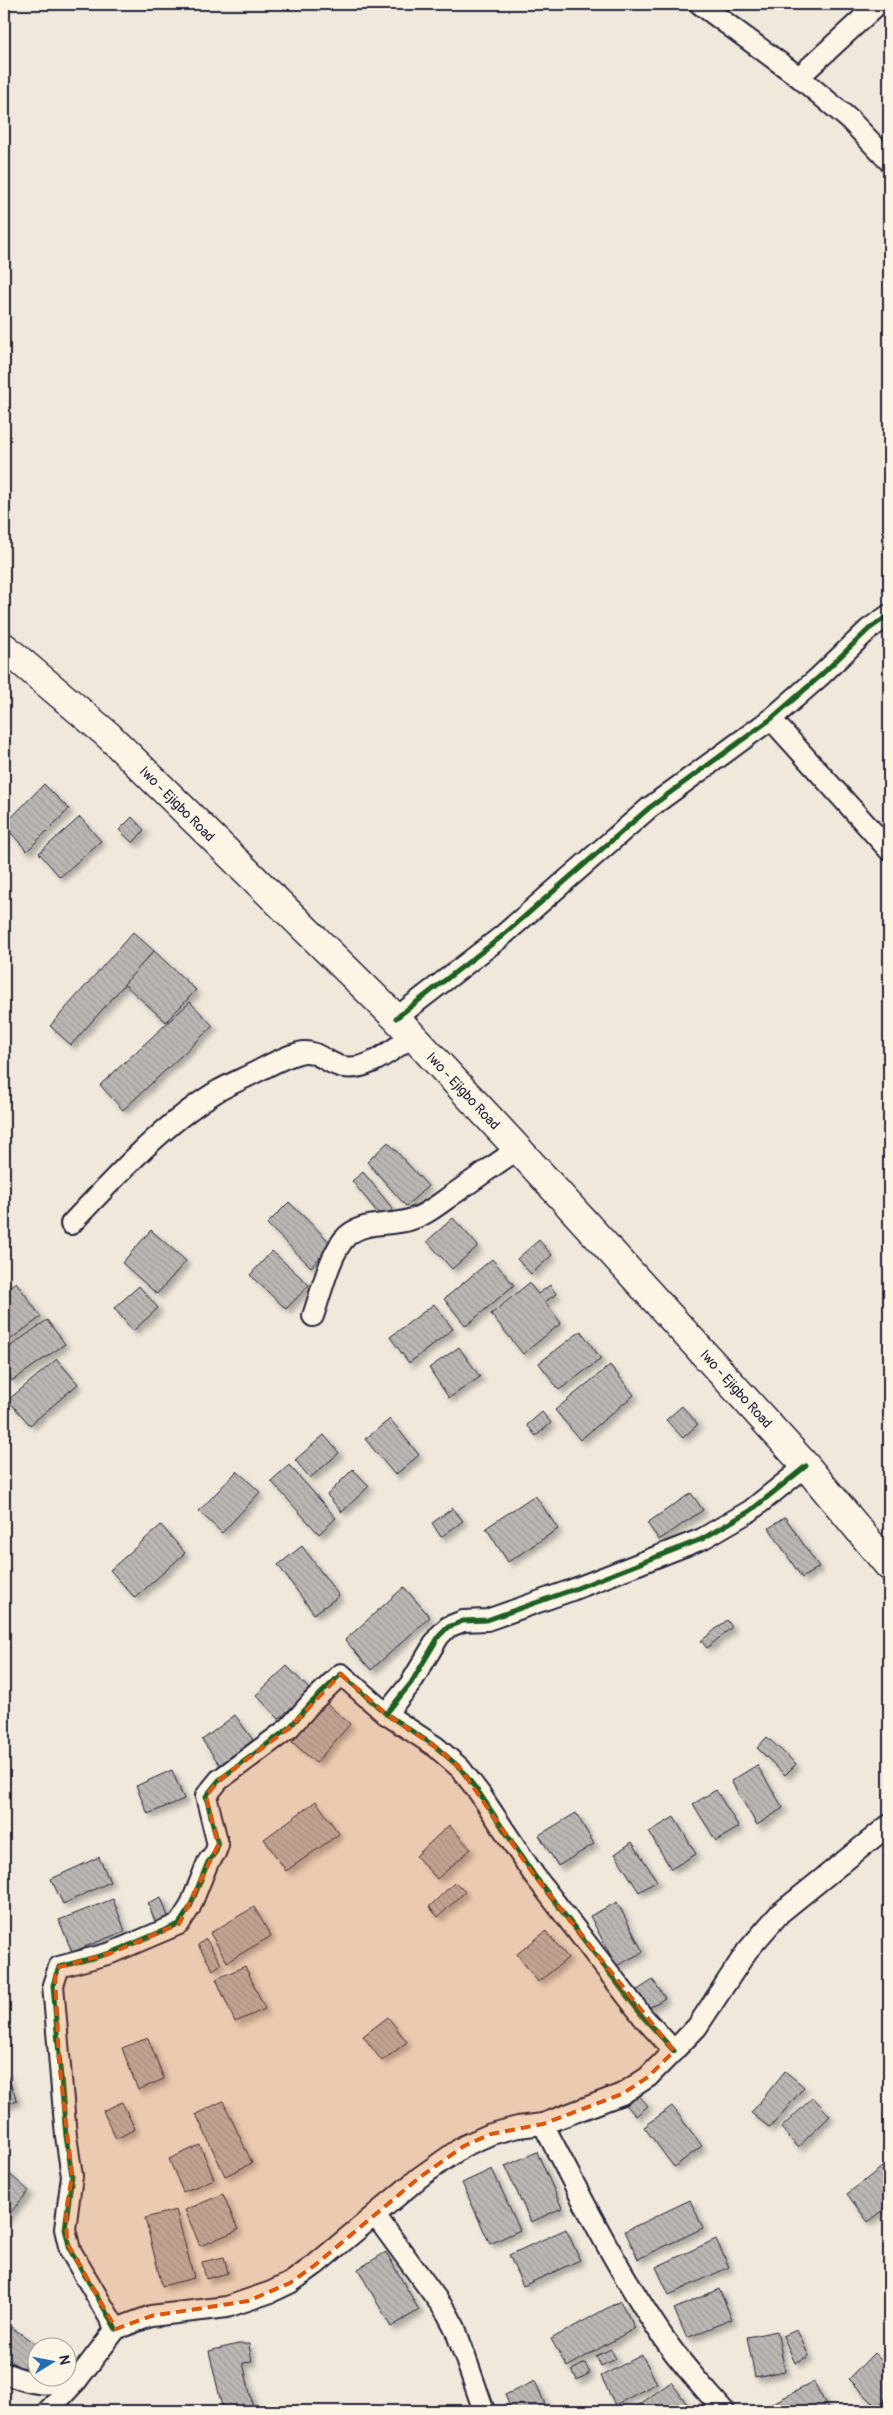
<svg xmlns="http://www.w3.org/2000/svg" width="893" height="2415" viewBox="0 0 893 2415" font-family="Pangolin,sans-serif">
<defs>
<pattern id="building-back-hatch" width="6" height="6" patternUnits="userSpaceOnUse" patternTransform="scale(1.25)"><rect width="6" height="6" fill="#bcb7b3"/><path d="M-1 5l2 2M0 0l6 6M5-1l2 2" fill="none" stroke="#a19d9b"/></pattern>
<filter id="shadow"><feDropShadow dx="4.5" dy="4.5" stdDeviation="2.5" flood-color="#0004"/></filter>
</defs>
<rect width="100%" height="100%" fill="#efe8db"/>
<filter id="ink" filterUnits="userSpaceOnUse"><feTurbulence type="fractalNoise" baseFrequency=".02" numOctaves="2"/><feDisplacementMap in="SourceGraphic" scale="10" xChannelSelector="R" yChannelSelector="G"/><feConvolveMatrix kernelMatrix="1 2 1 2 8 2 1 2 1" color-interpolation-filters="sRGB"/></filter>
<g filter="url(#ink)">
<g fill="url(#building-back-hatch)" stroke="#22223b" filter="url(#shadow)">
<path d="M 44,784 L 69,809 L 27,851 L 4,825 Z"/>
<path d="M 80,817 L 101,841 L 60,877 L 39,853 Z"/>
<path d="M 132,817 L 144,830 L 133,843 L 119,830 Z"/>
<path d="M 133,932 L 154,951 L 71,1045 L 50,1026 Z"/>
<path d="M 154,951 L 196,990 L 166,1022 L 124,984 Z"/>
<path d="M 190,1002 L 213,1026 L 123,1110 L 100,1085 Z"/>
<path d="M 388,1142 L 428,1186 L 406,1206 L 367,1162 Z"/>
<path d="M 363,1172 L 393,1209 L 382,1218 L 352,1181 Z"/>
<path d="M 289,1202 L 332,1244 L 311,1267 L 267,1224 Z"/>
<path d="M 453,1218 L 478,1246 L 452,1269 L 427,1241 Z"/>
<path d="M 151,1230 L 186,1261 L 157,1294 L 122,1263 Z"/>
<path d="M 539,1240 L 552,1255 L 531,1274 L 517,1259 Z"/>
<path d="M 272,1251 L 309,1285 L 286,1309 L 250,1275 Z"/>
<path d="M 492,1259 L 514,1285 L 466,1326 L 444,1299 Z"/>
<path d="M 16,1282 L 41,1317 L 4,1344 L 4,1310 L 6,1308 L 4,1304 L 4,1290 Z"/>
<path d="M 529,1283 L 538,1294 L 550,1285 L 556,1294 L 545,1302 L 561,1323 L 523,1354 L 491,1314 Z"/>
<path d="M 139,1286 L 158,1308 L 133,1331 L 114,1308 Z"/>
<path d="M 434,1304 L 453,1329 L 409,1363 L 390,1337 Z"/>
<path d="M 47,1320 L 65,1344 L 12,1381 L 4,1369 L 4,1351 Z"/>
<path d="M 581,1331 L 601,1359 L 559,1390 L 539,1363 Z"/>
<path d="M 459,1347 L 480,1377 L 449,1398 L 429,1368 Z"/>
<path d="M 57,1359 L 78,1384 L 30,1425 L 8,1400 Z"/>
<path d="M 610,1365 L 634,1395 L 580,1440 L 555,1410 Z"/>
<path d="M 682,1406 L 698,1424 L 683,1438 L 666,1420 Z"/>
<path d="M 542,1412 L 551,1423 L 536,1436 L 527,1425 Z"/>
<path d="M 390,1419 L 419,1455 L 395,1475 L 365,1439 Z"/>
<path d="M 324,1435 L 339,1453 L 310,1478 L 295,1460 Z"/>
<path d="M 289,1465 L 336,1518 L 319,1534 L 271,1481 Z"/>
<path d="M 353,1469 L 369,1486 L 342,1512 L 327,1495 Z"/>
<path d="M 237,1471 L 260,1492 L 222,1533 L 199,1511 Z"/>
<path d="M 691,1493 L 703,1510 L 659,1540 L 647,1523 Z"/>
<path d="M 535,1495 L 558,1529 L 508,1562 L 486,1528 Z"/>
<path d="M 453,1508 L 463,1521 L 441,1537 L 432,1523 Z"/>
<path d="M 785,1517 L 819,1567 L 802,1578 L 769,1528 Z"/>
<path d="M 161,1525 L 185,1553 L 135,1598 L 110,1570 Z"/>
<path d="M 302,1546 L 339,1596 L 314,1614 L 278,1565 Z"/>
<path d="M 404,1587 L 430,1617 L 371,1670 L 345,1640 Z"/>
<path d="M 727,1620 L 732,1627 L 707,1648 L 701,1641 Z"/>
<path d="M 287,1666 L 310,1690 L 279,1719 L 256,1695 Z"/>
<path d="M 326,1703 L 350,1724 L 316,1763 L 292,1742 Z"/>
<path d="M 235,1715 L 253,1740 L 220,1765 L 202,1740 Z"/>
<path d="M 767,1737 L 796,1764 L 785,1775 L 757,1748 Z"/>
<path d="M 757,1765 L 783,1808 L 757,1825 L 731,1781 Z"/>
<path d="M 172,1770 L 184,1799 L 148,1814 L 136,1786 Z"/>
<path d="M 716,1790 L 739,1827 L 716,1841 L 693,1804 Z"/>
<path d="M 316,1801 L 339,1834 L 286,1871 L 264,1839 Z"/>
<path d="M 576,1813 L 594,1844 L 558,1866 L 539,1835 Z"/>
<path d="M 674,1817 L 696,1854 L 671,1869 L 649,1832 Z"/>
<path d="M 449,1825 L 471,1849 L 437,1879 L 416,1856 Z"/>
<path d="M 632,1842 L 657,1881 L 639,1892 L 615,1854 Z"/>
<path d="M 99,1857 L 110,1882 L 63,1904 L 51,1879 Z"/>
<path d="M 455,1882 L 465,1892 L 438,1917 L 429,1907 Z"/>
<path d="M 161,1897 L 169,1919 L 156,1924 L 148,1903 Z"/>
<path d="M 113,1899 L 125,1931 L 72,1952 L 59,1920 Z"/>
<path d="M 617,1902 L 643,1952 L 616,1966 L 590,1916 Z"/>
<path d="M 254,1907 L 271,1936 L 227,1962 L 210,1933 Z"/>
<path d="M 546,1931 L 568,1958 L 538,1982 L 517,1954 Z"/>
<path d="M 206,1939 L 221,1964 L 213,1970 L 198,1945 Z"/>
<path d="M 245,1966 L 265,2009 L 235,2022 L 216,1979 Z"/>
<path d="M 653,1980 L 665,1998 L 647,2009 L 636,1991 Z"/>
<path d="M 388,2017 L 407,2042 L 382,2061 L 363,2036 Z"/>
<path d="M 148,2038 L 164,2079 L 138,2090 L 122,2048 Z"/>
<path d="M 5,2071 L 17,2100 L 4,2106 L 4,2072 Z"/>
<path d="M 785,2071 L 804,2087 L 770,2128 L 751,2113 Z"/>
<path d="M 637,2093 L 648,2106 L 636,2116 L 625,2104 Z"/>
<path d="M 813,2097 L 830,2116 L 798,2147 L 781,2128 Z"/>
<path d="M 223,2101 L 252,2163 L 225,2176 L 196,2114 Z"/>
<path d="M 122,2102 L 135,2129 L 116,2139 L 103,2111 Z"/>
<path d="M 672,2106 L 702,2146 L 674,2167 L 644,2127 Z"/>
<path d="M 200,2145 L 214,2179 L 183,2192 L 169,2159 Z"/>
<path d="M 537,2152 L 562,2208 L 531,2222 L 505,2166 Z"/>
<path d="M 882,2167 L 889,2176 L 889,2206 L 868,2222 L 847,2194 Z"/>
<path d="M 492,2169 L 520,2230 L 490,2244 L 462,2183 Z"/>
<path d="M 5,2170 L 29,2191 L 4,2220 L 4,2171 Z"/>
<path d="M 223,2194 L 238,2230 L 200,2246 L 185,2210 Z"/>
<path d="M 690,2200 L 703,2228 L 638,2259 L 625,2231 Z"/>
<path d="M 176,2210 L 194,2278 L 162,2286 L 145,2218 Z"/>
<path d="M 566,2229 L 580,2260 L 523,2286 L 509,2255 Z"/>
<path d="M 716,2239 L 729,2267 L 669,2295 L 656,2267 Z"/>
<path d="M 386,2252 L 419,2310 L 391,2327 L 358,2269 Z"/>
<path d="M 224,2257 L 228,2273 L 206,2279 L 202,2262 Z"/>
<path d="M 719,2289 L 732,2319 L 687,2338 L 674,2309 Z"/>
<path d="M 620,2301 L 635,2328 L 567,2367 L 551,2339 Z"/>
<path d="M 11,2327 L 37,2345 L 22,2369 L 4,2357 L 4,2338 Z"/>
<path d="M 797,2330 L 809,2356 L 795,2363 L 783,2336 Z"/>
<path d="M 777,2331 L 785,2371 L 755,2377 L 747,2337 Z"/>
<path d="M 238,2344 L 249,2344 L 252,2362 L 243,2363 L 254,2411 L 223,2411 L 209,2351 Z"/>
<path d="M 611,2349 L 616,2359 L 601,2366 L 596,2356 Z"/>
<path d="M 874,2353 L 889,2368 L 889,2395 L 877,2407 L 849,2379 Z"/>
<path d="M 642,2355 L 657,2383 L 615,2405 L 601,2376 Z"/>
<path d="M 585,2363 L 590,2373 L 577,2380 L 572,2370 Z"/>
<path d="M 535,2381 L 548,2411 L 512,2411 L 505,2395 Z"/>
<path d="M 671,2382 L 692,2411 L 630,2411 Z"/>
<path d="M 814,2382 L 829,2411 L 762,2411 L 761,2409 Z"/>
</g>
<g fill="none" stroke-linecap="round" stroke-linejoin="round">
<defs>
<g id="street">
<path d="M 700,4 L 799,77 L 850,120 L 889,161"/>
<path d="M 799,77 L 878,4"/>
<path d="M 771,719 L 889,850"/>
<path d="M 396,1018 L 501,937 L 649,808 L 771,719 L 819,677 L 869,629 L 889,615"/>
<path d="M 71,1224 C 115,1177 161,1126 216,1092 C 228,1085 242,1079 254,1073 C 268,1066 283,1057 299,1053 C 317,1048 327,1065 344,1067 C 369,1071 392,1049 412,1037"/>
<path d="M 313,1316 C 321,1294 330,1252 347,1236 C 364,1221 389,1226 409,1220 C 425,1216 439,1204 452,1195 C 474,1180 496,1164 518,1149"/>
<path d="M 386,1714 L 411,1683 L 439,1636 L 448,1627 L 463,1621 L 487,1620 L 572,1590 L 702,1539 L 750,1511 L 806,1466"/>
<path d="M 543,2124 C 582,2199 619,2274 668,2344 C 684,2367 705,2389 724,2411"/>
<path d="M 375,2215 L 447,2313 L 455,2328 L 484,2411"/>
<path d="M 116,2329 L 70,2250 L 65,2229 L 72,2176 L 66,2136 L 53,1985 L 59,1967 L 111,1953 L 179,1924 L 190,1907 L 208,1862 L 215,1853 L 218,1845 L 206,1796 L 219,1780 L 289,1728 L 312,1702 L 341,1674 L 386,1714 L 436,1747 L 460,1768 L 480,1794 L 534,1875 L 643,2017 L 674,2051"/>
<path d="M 4,2373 C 34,2385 46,2386 77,2380"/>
<path d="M 48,2411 L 77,2380 L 116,2329 L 151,2316 L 227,2307 L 271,2292 L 290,2283 L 315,2265 L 420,2177 L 464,2146 L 491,2134 L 518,2127 L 543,2124 L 622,2094 L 648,2077 L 697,2027 L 747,1951 L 780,1913 L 889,1825"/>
</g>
<path id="secondary" d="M 4,647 L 108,735 L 396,1018 L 518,1149 L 806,1466 L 889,1566"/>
</defs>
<use href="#street" stroke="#22223b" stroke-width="24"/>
<use href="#secondary" stroke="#22223b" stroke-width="31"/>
<use href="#street" stroke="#fcf5e5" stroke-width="20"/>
<use href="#secondary" stroke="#fcf5e5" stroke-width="28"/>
<defs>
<g id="cycleway">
<path d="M 396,1018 L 501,937 L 649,808 L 771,719 L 819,677 L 869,629 L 889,615"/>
<path d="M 386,1714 L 411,1683 L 439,1636 L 448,1627 L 463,1621 L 487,1620 L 572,1590 L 702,1539 L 750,1511 L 806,1466"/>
<path d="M 116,2329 L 70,2250 L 65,2229 L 72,2176 L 66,2136 L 53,1985 L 59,1967 L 111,1953 L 179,1924 L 190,1907 L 208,1862 L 215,1853 L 218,1845 L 206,1796 L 219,1780 L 289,1728 L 312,1702 L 341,1674 L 386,1714 L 436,1747 L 460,1768 L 480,1794 L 534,1875 L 643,2017 L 674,2051"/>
</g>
</defs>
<use href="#cycleway" stroke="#fcf5e5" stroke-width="8"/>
<use href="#cycleway" stroke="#1b5e20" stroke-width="5"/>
</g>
</g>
<path fill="#de560e" fill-opacity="0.2" stroke="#de560e" stroke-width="4" stroke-dasharray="10 6" stroke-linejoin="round" d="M 341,1674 L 386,1714 L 436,1747 L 460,1768 L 534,1875 L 674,2051 L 648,2077 L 622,2094 L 543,2124 L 491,2134 L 464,2146 L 420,2177 L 315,2265 L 290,2283 L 248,2301 L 151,2316 L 116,2329 L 67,2243 L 66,2211 L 72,2176 L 59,2061 L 55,1975 L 59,1967 L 111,1953 L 179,1924 L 218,1845 L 206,1796 L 219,1780 L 289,1728 Z"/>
<g text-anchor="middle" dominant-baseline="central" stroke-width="4" stroke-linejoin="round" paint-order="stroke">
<g font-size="14" fill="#22223b" stroke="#fcf5e5">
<text transform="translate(177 804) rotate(45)">Iwo - Ejigbo Road</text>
<text transform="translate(463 1091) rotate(47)">Iwo - Ejigbo Road</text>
<text transform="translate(736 1389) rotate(48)">Iwo - Ejigbo Road</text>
</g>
</g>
<rect width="893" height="2415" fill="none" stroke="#fcf5e5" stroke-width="20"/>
<rect x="10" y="10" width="873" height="2395" fill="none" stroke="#22223b" stroke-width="2" filter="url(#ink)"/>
<g transform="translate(52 2362) rotate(80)"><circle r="24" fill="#fcf5e5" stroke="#a5a1a1"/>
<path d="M0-4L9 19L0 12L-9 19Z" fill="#1f6fb2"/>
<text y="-8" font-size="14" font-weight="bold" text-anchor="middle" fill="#22223b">N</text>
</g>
</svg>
